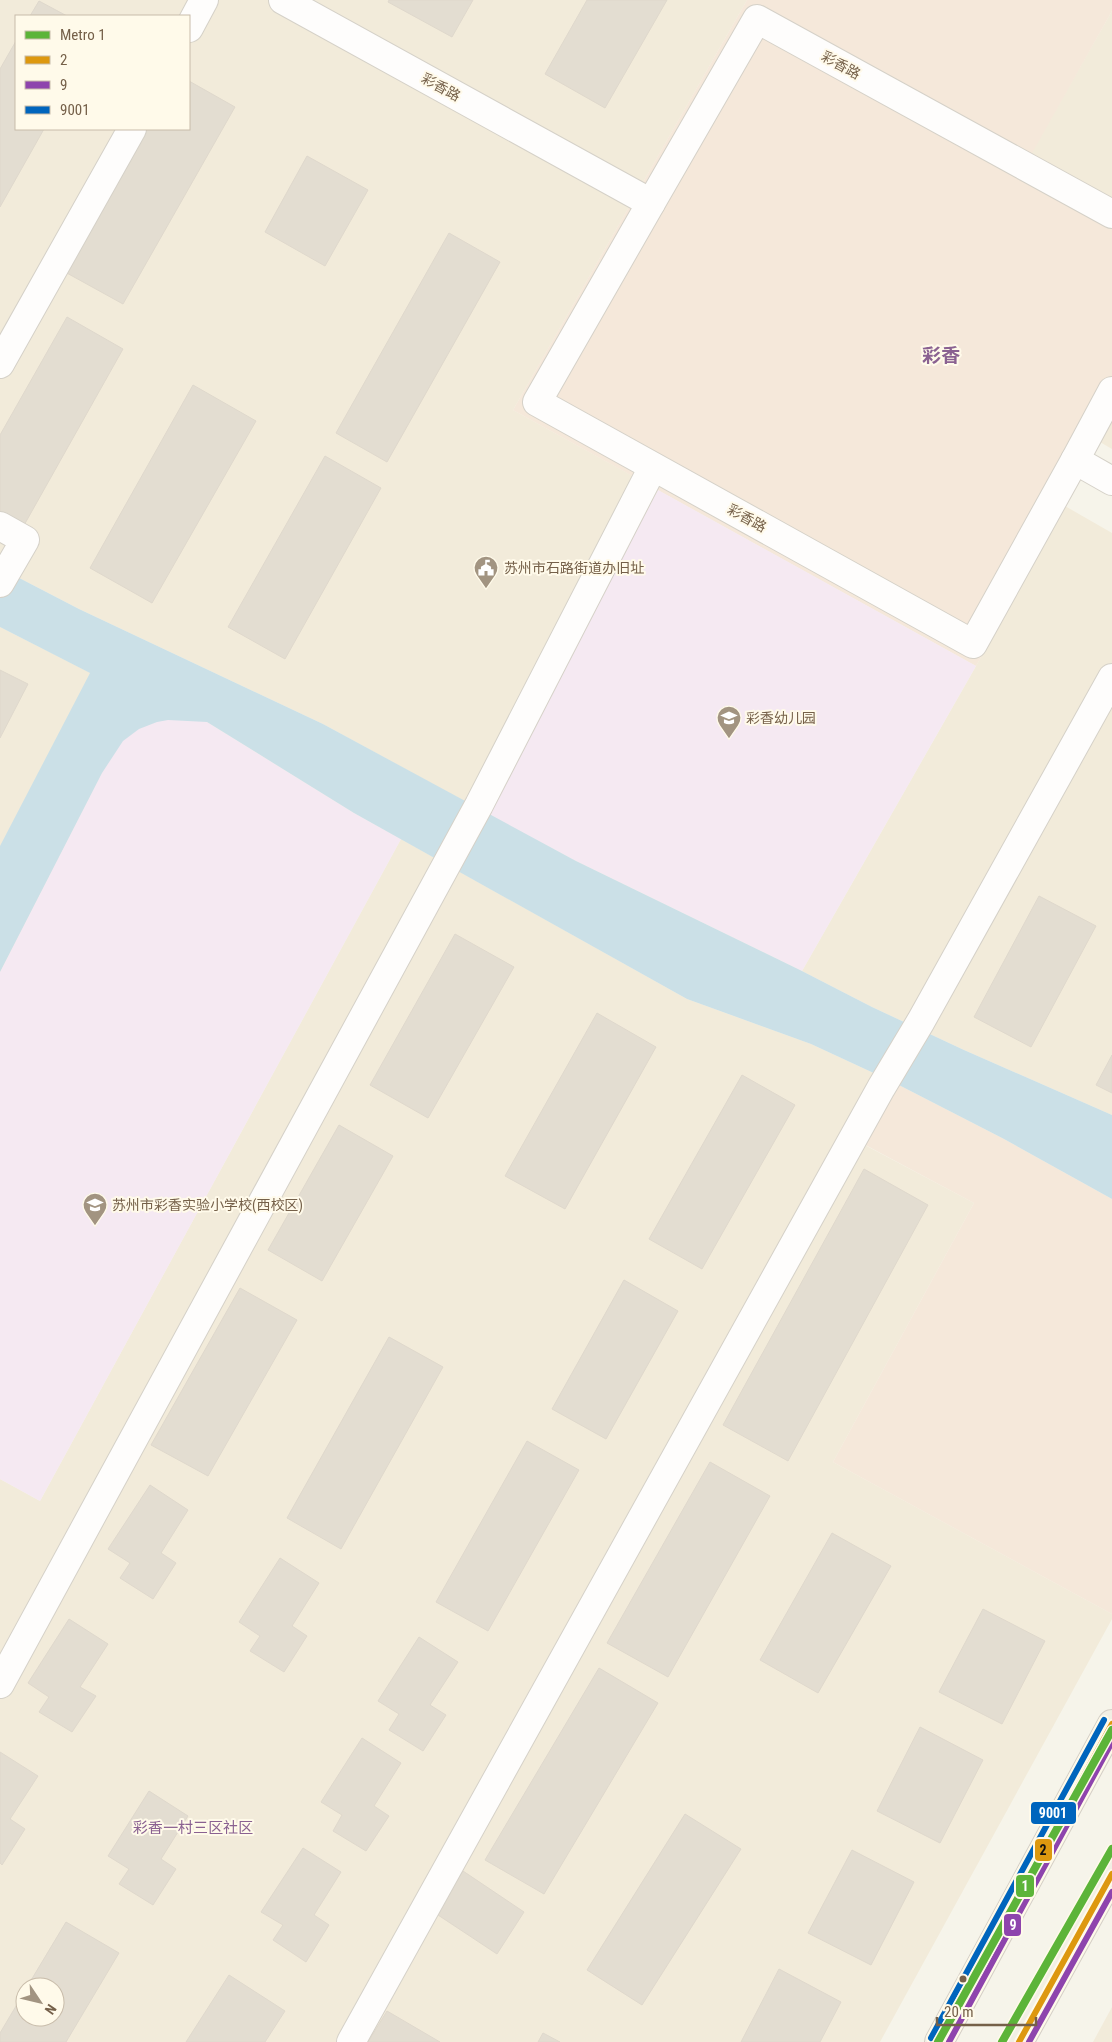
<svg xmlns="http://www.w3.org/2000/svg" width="1112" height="2042" viewBox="0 0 1112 2042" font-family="'Roboto Condensed','Noto Sans SC',sans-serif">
<rect width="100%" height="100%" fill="#f6f4ea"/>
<g fill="#f2ebda" fill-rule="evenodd">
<path d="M 0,0 L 747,0 L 513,410 L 658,490 L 484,812 L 323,724 L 79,609 L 0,568 ZM 16,16 L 189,16 L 189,129 L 16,129 Z"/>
<path d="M 1112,11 L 1112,199 L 1030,155 Z"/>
<path d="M 1112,420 L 1112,449 L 1100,442 Z"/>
<path d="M 1065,506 L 1112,533 L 1112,1115 L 964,1050 L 872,1007 L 802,971 L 976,666 Z"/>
<path d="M 0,627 L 140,698 L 0,972 Z"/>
<path d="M 401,839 L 687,999 L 811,1044 L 893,1082 L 859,1142 L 974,1203 L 833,1462 L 1112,1614 L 1112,1619 L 880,2042 L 0,2042 L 0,1479 L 40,1501 ZM 25,1987 L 55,1987 L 55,2017 L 25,2017 Z"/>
<path d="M 1112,2007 L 1112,2042 L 1093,2042 Z"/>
</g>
<g fill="#f5e8da">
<path d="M 747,0 L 1112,0 L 1112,11 L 1031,155 L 1112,199 L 1112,420 L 976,666 L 513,410 Z"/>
<path d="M 893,1082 L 1004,1139 L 1112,1199 L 1112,1614 L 833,1462 L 974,1203 L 858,1141 Z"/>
</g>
<g fill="#f5e9f2">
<path d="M 658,490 L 976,666 L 802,971 L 576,861 L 484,812 Z"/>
<path d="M 140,698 L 207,722 L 354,813 L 401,839 L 40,1501 L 0,1479 L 0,972 Z"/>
</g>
<path fill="#cbe0e7" d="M 0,568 L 79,609 L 323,724 L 576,861 L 802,971 L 872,1007 L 964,1050 L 1112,1115 L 1112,1199 L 1004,1139 L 893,1082 L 811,1044 L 687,999 L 354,813 L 207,722 L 168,720 L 157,722 L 139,729 L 123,741 L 102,773 L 0,972 L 0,846 L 90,673 L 0,627 Z"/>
<g fill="#e3ddd1" stroke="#dfd8cc">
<path d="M 389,0 L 473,0 L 452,37 L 388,2 Z"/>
<path d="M 587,0 L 667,0 L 605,108 L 545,74 Z"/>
<path d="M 39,1 L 67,16 L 30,16 Z"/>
<path d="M 16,41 L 16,129 L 44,129 L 0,207 L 0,69 Z"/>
<path d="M 189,81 L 235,107 L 123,304 L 65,272 L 146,129 L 189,129 Z"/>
<path d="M 307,156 L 368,190 L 325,266 L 265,232 Z"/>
<path d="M 449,233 L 500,262 L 387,462 L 336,433 Z"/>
<path d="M 67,317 L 123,349 L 23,527 L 0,514 L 0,435 Z"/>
<path d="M 193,385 L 256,421 L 152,603 L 90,568 Z"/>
<path d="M 325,456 L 381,488 L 285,659 L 228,627 Z"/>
<path d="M 0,670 L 28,684 L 0,738 Z"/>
<path d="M 1039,896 L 1096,926 L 1031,1047 L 974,1017 Z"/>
<path d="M 455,934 L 514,967 L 428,1118 L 370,1085 Z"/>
<path d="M 597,1013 L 656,1047 L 565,1209 L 505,1176 Z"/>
<path d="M 1112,1055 L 1112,1093 L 1096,1085 Z"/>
<path d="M 742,1075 L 795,1105 L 702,1269 L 649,1239 Z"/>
<path d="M 339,1125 L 393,1156 L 322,1281 L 268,1250 Z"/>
<path d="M 864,1169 L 928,1205 L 788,1461 L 723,1425 Z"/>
<path d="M 624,1280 L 678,1311 L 606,1439 L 552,1409 Z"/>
<path d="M 240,1288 L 297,1320 L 208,1476 L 151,1445 Z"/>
<path d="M 389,1337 L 443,1367 L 341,1549 L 287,1518 Z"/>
<path d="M 527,1441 L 579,1470 L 488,1631 L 436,1602 Z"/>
<path d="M 710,1462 L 770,1496 L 668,1677 L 607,1643 Z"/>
<path d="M 150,1485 L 188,1510 L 161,1553 L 176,1563 L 153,1599 L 120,1578 L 130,1563 L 108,1549 Z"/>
<path d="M 832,1533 L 891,1566 L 818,1693 L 760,1660 Z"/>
<path d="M 280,1558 L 319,1583 L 292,1626 L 307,1636 L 284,1672 L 250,1651 L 260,1636 L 239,1622 Z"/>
<path d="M 983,1609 L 1045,1641 L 1002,1724 L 939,1692 Z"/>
<path d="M 69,1619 L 108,1644 L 80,1687 L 96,1696 L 72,1732 L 39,1712 L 49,1697 L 28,1683 Z"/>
<path d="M 419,1637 L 458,1662 L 430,1705 L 446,1715 L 423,1751 L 389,1730 L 399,1714 L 378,1701 Z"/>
<path d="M 599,1668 L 658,1703 L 544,1894 L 485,1860 Z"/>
<path d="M 920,1727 L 983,1760 L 940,1843 L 877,1811 Z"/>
<path d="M 362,1738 L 401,1763 L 374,1806 L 389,1816 L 366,1851 L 333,1831 L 342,1815 L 321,1802 Z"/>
<path d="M 0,1752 L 38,1776 L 10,1819 L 25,1829 L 2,1865 L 0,1863 Z"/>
<path d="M 149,1791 L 188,1816 L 161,1859 L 176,1869 L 153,1905 L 119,1884 L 129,1869 L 108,1856 Z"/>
<path d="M 685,1814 L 741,1849 L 642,2005 L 587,1970 Z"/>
<path d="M 303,1848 L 341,1872 L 314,1915 L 329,1925 L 306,1962 L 273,1940 L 283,1925 L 261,1912 Z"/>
<path d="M 852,1850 L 914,1882 L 871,1965 L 808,1933 Z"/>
<path d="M 463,1871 L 524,1912 L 497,1954 L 435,1913 Z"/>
<path d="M 66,1922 L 119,1953 L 66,2042 L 0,2042 L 0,2033 L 25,1991 L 25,2017 L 55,2017 L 55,1987 L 27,1987 Z"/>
<path d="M 779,1969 L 841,2002 L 820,2042 L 741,2042 Z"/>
<path d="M 229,1975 L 285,2011 L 265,2042 L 186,2042 Z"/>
<path d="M 387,2011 L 440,2042 L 368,2042 Z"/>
<path d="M 543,2033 L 560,2042 L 538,2042 Z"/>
</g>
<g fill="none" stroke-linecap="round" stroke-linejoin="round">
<defs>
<g id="minor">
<path d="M 283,0 L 651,203 L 537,402 L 973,644 L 1075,460 L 1112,481"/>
<path d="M 189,28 L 204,0"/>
<path d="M 651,203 L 757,19 L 1112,214"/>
<path d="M 0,364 L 132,129"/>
<path d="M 1075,460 L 1112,391"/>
<path d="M 0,526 L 25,540 L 0,583"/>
<path d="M 0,1684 L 479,805 L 653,467"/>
<path d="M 351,2042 L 881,1088 L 921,1021 L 1112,678"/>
</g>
<g id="major">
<path d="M 939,2042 L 1112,1724"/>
<path d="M 1019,2042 L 1112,1874"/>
</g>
</defs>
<use href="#minor" stroke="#d5d1c8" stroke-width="30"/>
<use href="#major" stroke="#d5cfc6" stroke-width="30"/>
<use href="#minor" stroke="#fefdfc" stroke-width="28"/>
<use href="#major" stroke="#f2efe4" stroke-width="28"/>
<defs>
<g id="bus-1">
<path d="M 939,2042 L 1112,1724"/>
<path d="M 1019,2042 L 1112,1874"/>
</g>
<g id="bus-2">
<path d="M 949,2042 L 1112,1742"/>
<path d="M 1029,2042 L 1112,1892"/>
</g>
<path id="bus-3" d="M 931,2038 L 1104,1720"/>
</defs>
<use href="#bus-1" stroke="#fffaea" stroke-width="10"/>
<use href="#bus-2" stroke="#fffaea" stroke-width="10"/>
<use href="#bus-3" stroke="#fffaea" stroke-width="10"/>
<use href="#bus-1" stroke="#dd980f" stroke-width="6"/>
<use href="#bus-2" stroke="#8e44ad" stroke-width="6"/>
<use href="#bus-3" stroke="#0065bd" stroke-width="6"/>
<defs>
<g id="metro-1">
<path d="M 938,2042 L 1112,1730"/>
<path d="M 1002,2042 L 1112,1849"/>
</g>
</defs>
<use href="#metro-1" stroke="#fffaea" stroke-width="11"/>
<use href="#metro-1" stroke="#5cb439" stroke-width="8"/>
</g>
<defs>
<symbol id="civic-pin" viewBox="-11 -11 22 30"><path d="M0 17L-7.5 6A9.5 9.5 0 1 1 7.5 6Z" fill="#a29481" stroke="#fffaea"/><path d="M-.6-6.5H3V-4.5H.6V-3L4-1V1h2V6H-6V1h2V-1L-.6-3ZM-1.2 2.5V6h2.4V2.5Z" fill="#fff"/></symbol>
<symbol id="school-pin" viewBox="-11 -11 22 30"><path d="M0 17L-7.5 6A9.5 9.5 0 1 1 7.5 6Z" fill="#a29481" stroke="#fffaea"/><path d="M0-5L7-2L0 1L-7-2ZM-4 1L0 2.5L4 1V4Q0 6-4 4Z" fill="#fff"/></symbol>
</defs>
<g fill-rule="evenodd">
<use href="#civic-pin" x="472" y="554" width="28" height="38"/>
<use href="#school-pin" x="715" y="704" width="28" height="38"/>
<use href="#school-pin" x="81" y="1191" width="28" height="38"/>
</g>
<circle fill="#756049" stroke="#fffaea" stroke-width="2" cx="963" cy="1979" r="4.5"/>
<g text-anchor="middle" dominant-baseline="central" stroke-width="4" stroke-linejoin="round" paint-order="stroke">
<g font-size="14" fill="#756049" stroke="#fffaea">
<text transform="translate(841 65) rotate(29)">彩香路</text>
<text transform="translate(441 87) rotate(29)">彩香路</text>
<text transform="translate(747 518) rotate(29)">彩香路</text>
</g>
<g font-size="14" fill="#756049" stroke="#fffaea" text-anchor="start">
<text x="504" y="568">苏州市石路街道办旧址</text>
<text x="746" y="718">彩香幼儿园</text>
<text x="112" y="1205">苏州市彩香实验小学校(西校区)</text>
</g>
<g font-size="15" fill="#8a6191" stroke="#fffaea">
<text x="193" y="1828">彩香一村三区社区</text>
</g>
<g font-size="19" font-weight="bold" fill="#8a6191" stroke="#fffaea">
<text x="941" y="355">彩香</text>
</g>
</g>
<g stroke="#fffaea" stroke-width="2">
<rect x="1030" y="1801" width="47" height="24" rx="5" fill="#0065bd"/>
<rect x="1034" y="1838" width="19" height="24" rx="5" fill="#dd980f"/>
<rect x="1015" y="1874" width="20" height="24" rx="5" fill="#5cb439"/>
<rect x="1003" y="1913" width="19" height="24" rx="5" fill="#8e44ad"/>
</g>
<g font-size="14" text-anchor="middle" font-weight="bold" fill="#fff">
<text x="1053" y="1818">9001</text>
<text x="1025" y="1891">1</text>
<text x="1013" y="1930">9</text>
</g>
<g font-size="14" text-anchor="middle" font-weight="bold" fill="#111">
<text x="1043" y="1855">2</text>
</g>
<rect x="15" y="15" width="175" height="115" fill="#fffaea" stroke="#c8bcaa"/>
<rect x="25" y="31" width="25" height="8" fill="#5cb439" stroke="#c8bcaa"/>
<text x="60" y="40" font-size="15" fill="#756049">Metro 1</text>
<rect x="25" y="56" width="25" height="8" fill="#dd980f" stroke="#c8bcaa"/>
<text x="60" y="65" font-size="15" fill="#756049">2</text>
<rect x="25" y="81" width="25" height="8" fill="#8e44ad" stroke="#c8bcaa"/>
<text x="60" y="90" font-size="15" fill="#756049">9</text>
<rect x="25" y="106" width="25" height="8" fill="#0065bd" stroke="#c8bcaa"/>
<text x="60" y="115" font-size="15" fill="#756049">9001</text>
<g transform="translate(40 2002) rotate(125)"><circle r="24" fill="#fffaea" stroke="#c8bcaa"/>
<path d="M0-4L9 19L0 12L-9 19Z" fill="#a29481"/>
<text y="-8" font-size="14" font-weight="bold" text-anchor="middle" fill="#756049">N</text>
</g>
<path d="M937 2017v8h99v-8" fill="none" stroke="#756049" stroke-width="2.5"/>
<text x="944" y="2017" font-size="15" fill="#756049" stroke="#fffaea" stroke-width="4" paint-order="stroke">20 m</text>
</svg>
